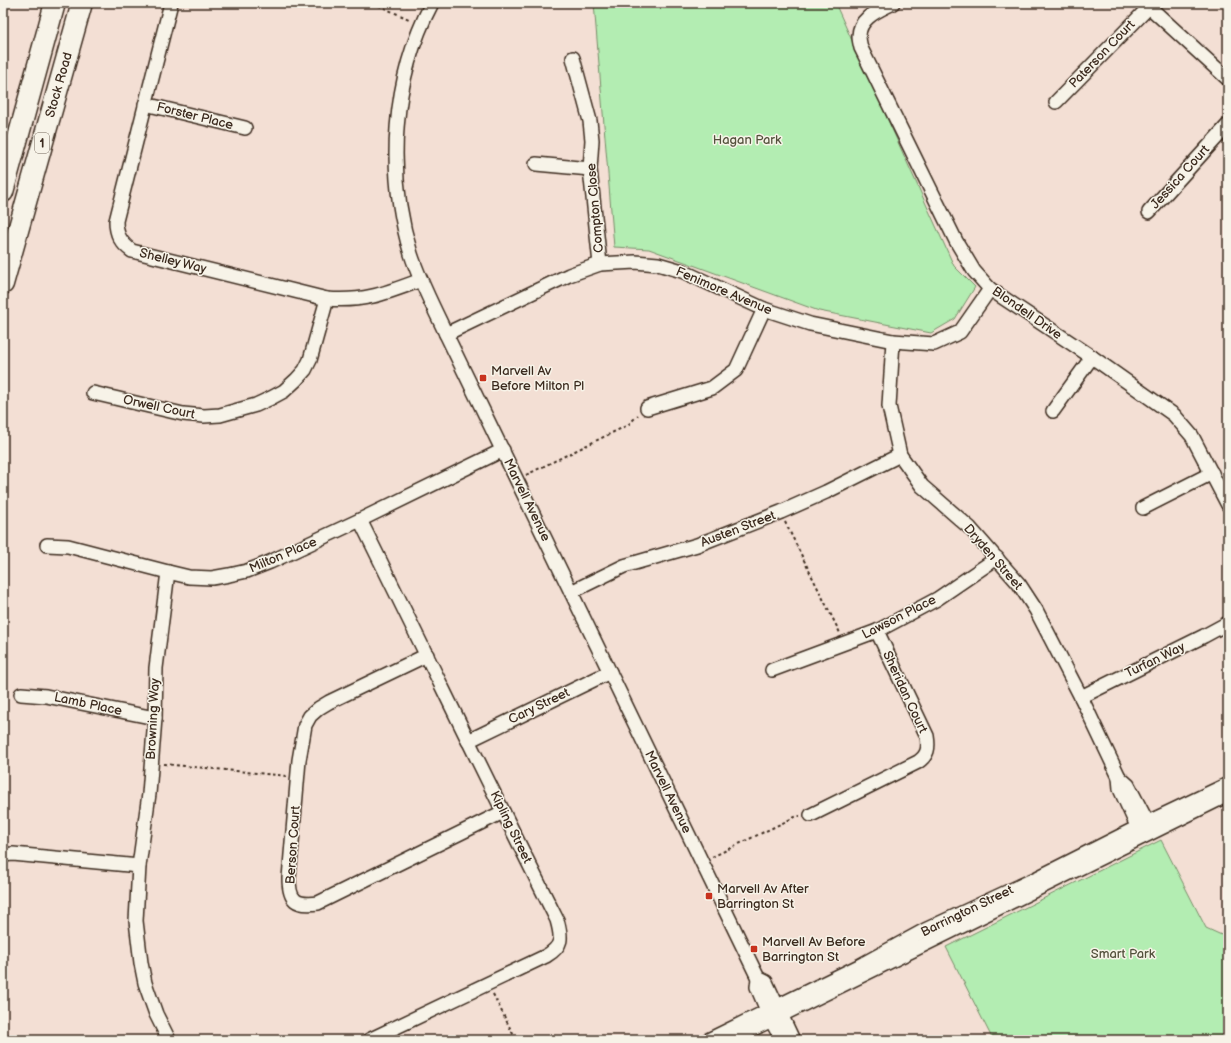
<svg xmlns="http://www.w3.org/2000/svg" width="1231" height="1043" viewBox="0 0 1231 1043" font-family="'Balsamiq Sans',sans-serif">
<rect width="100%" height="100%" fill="#f3dfd4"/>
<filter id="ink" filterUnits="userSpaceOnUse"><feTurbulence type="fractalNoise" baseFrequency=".025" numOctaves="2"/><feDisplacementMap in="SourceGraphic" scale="8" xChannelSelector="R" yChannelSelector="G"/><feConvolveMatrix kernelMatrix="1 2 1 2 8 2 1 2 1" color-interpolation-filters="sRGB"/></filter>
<g filter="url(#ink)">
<g fill="#b3edb2" stroke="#778c68">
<path d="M 594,3 L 835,3 L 954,266 L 975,287 L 955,319 L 931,333 L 819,311 L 649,249 L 614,247 Z"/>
<path d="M 1161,840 L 1206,928 L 1228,938 L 1228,1040 L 993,1040 L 946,947 Z"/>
</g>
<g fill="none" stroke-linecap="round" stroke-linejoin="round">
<defs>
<g id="minor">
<path d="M 171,3 L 116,221 C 116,235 121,243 132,251 L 327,299 C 365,302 386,293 421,280"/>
<path d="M 432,3 C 392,79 386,172 411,254 C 420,282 434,308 446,334 L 758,978 L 757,987 L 771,1020 L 782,1040"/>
<path d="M 893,3 C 880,10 859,17 859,36 C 859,40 860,44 861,48 L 956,241 L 974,271 L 990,289 L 1092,357 L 1174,415 L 1192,436 L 1228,505"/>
<path d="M 1145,3 L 1228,79"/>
<path d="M 573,58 L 590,121 L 592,140 L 590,169 L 600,264"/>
<path d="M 1056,102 L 1149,7"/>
<path d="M 145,104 L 245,128"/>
<path d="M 536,164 L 590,169"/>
<path d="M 1149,212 L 1228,125"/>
<path d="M 446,334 L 569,275 L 600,264 L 635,262 L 658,264 L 682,271 L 764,309 L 810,324 L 893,341 L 934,344 L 960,332 L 990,289"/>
<path d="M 893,341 L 889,406 L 900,455 L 922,486 L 970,528 L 1019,584 L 1036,610 L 1081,697 L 1119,777 L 1120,789 L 1142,837"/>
<path d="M 93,393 L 183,414 L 204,416 L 220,415 L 256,405 L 271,398 L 284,391 L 296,380 L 305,370 L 310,360 L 327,299"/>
<path d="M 647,408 L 712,388 L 736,370 L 764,309"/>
<path d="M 1053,411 L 1092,357"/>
<path d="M 1143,508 L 1212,473"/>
<path d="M 360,520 C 426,653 490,787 557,920 C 562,938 563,946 546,956 L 369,1040"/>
<path d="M 47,545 L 68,546 L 168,572 L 189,577 L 212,578 L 229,575 L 247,571 L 270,562 L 360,520 L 503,450"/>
<path d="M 168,572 L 156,668 L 155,718 L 149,794 L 139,866 L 136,921 L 141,963 L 145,983 L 156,1014 L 169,1040"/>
<path d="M 571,592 L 624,566 L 697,545 L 781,512 L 826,492 L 900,455"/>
<path d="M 427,655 L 329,702 L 319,708 L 310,716 L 305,725 L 303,737 L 299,760 L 289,878 C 289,901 296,906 318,903 L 503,812"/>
<path d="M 772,670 L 877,631 L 937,599 L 997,558"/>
<path d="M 21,694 L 46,696 L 155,718"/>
<path d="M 1081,697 L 1204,636 L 1228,623"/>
<path d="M 468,741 L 610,672"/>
<path d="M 1119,777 L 1128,785 L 1151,829"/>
<path d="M 811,815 L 918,762 C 928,755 929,748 927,736 L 877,631"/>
<path d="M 3,855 L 13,854 L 139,866"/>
<path d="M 758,978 L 766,982 L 793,1040"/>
<path d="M 708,1040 L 859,966 L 925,930 L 1037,878 L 1148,822 L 1228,784"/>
<path d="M 731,1040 L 1228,795"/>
</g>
<g id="highway">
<path d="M 3,192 L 55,3"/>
<path d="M 3,284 L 82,3"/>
</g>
</defs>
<use href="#minor" stroke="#3b2a1e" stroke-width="16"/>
<use href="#highway" stroke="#3b2a1e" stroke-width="23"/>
<g stroke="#3b2a1e" stroke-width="2" stroke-dasharray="3 3" stroke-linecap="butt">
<path d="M 373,3 L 411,20"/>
<path d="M 526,475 L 628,425 L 638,415"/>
<path d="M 785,522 L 840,633"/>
<path d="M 164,764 L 287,776"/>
<path d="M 712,857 L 797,816 L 800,816"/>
<path d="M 493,994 L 516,1040"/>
</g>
<use href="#minor" stroke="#f7f3e8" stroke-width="13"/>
<use href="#highway" stroke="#f7f3e8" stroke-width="20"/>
</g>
</g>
<g fill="#c8321e" stroke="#f7f3e8" stroke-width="1.5">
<rect x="479" y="374" width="8" height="8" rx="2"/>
<rect x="705" y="892" width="8" height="8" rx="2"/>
<rect x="750" y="945" width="8" height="8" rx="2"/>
</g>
<g text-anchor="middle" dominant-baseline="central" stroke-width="3" stroke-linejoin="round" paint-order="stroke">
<rect fill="#f7f3e8" stroke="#73665b" stroke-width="1" x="35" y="133" width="14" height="20" rx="3"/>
<g font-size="12" font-weight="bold" fill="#3b2a1e">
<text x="42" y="143">1</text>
</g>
<g font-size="13" fill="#3b2a1e" stroke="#f7f3e8">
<text transform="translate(1102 54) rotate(-46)">Paterson Court</text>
<text transform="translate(59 85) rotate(-74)">Stock Road</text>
<text transform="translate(195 116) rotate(14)">Forster Place</text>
<text transform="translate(1180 177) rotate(-48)">Jessica Court</text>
<text transform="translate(595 208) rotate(-95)">Compton Close</text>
<text transform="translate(173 261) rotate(14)">Shelley Way</text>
<text transform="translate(724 291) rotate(23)">Fenimore Avenue</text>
<text transform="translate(1027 313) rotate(35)">Blondell Drive</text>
<text transform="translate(159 407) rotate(12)">Orwell Court</text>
<text transform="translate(527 500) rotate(64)">Marvell Avenue</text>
<text transform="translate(738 529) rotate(-21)">Austen Street</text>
<text transform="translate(283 555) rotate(-23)">Milton Place</text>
<text transform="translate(993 557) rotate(49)">Dryden Street</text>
<text transform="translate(899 617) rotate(-27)">Lawson Place</text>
<text transform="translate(1155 660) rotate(-26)">Turfan Way</text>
<text transform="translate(905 692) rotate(65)">Sheridan Court</text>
<text transform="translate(88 704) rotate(12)">Lamb Place</text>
<text transform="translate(539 706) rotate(-26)">Cary Street</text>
<text transform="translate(153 719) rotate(-87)">Browning Way</text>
<text transform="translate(668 792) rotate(64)">Marvell Avenue</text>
<text transform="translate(511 827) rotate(64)">Kipling Street</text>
<text transform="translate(293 845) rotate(-86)">Berson Court</text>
<text transform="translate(967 911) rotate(-26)">Barrington Street</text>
</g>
<g font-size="13" fill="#53513c" stroke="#f7f3e8">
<text x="747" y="140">Hagan Park</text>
<text x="1123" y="954">Smart Park</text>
</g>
<g font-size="13" fill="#3b2a1e" stroke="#f7f3e8" text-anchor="start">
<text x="491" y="371">Marvell Av<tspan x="491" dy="15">Before Milton Pl</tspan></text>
<text x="717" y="889">Marvell Av After<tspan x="717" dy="15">Barrington St</tspan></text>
<text x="762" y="942">Marvell Av Before<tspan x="762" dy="15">Barrington St</tspan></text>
</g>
</g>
<rect width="1231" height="1043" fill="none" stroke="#f7f3e8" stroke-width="16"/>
<rect x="8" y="8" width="1215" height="1027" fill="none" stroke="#3b2a1e" stroke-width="1.5" filter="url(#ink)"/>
</svg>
